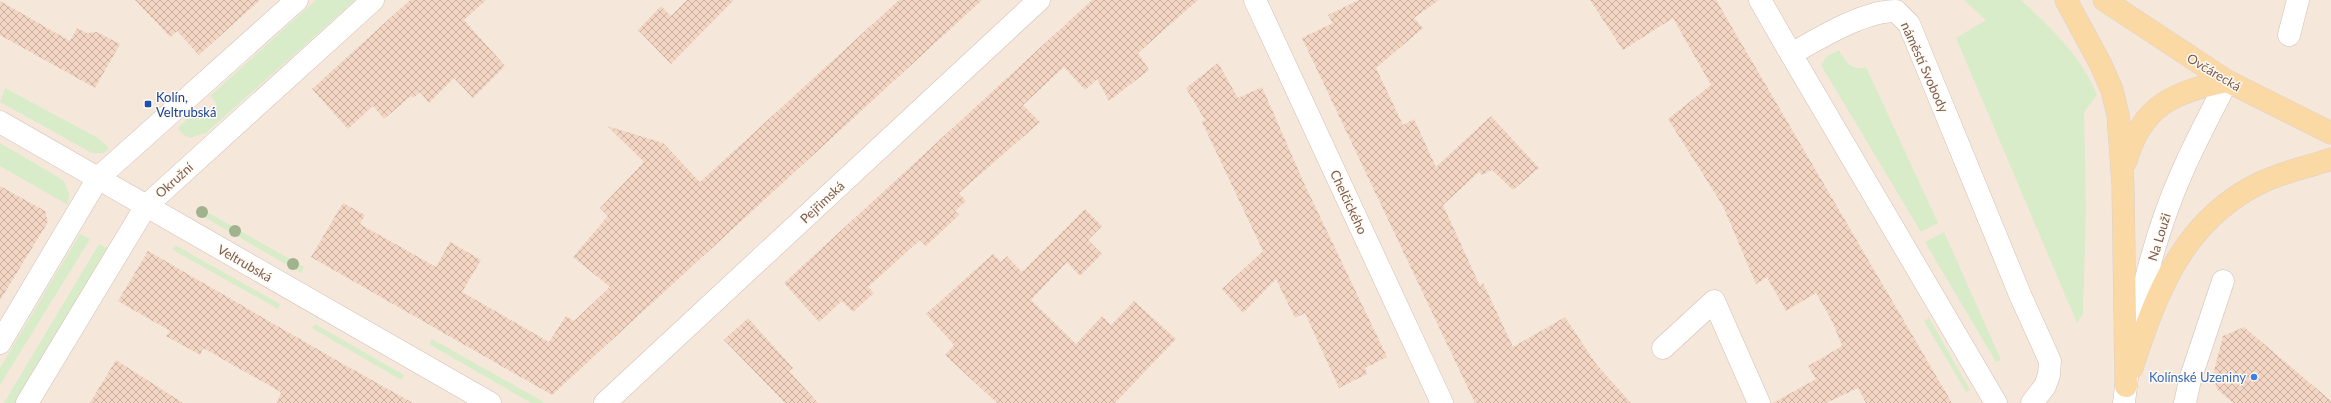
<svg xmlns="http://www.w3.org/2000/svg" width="2331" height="403" viewBox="0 0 2331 403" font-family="Lato,sans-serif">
<defs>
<pattern id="building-cross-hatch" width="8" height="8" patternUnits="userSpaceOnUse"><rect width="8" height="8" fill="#f3d5c3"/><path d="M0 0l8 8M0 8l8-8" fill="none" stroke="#cab0a1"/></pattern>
</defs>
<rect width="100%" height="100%" fill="#fdf6ec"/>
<rect fill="#f5e8da" x="0" y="0" width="2331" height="403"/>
<g fill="#d8ecc9">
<path d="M 316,0 L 355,0 L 206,133 L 190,138 L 182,134 L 178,128 L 192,114 L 199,120 L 217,104 L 210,96 Z"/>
<path d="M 1964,0 L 2021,0 C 2051,28 2082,57 2097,95 L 2084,112 L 2086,208 L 2083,314 L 2077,323 L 1956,38 L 1986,20 Z"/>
<path d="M 1839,50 C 1845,62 1852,71 1866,67 L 1938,223 L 1921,232 L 1821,65 L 1827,56 Z"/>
<path d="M 5,88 L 98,138 L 109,148 L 104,153 L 92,153 L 0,102 Z"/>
<path d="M 0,143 L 63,180 L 69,193 L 68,205 L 0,166 Z"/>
<path d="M 200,208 L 304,267 L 301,273 L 197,213 Z"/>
<path d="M 1944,232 L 2001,360 L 1996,362 L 1925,242 Z"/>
<path d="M 80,234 L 90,239 L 0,385 L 0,368 Z"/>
<path d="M 99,244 L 108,248 L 15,403 L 4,403 Z"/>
<path d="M 175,245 L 280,304 L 278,309 L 173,250 Z"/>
<path d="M 1929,318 L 1970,390 L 1966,392 L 1924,321 Z"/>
<path d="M 315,324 L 404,375 L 401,380 L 312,328 Z"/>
<path d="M 432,339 L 544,402 L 543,403 L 531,403 L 429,344 Z"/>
</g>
<g fill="url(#building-cross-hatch)">
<path d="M 135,0 L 260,0 L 199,55 L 177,31 L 170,37 Z"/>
<path d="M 410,0 L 486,0 L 464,20 L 505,66 L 473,98 L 454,78 L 429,103 L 420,92 L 413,98 L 411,96 L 384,119 L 373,106 L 348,129 L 312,89 Z"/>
<path d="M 687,0 L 734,0 L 671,64 L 638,30 L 661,6 L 671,16 Z"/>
<path d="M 899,0 L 982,0 L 552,395 L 311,257 L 343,203 L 365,215 L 360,224 L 436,267 L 450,242 L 481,260 L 462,292 L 549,342 L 566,316 L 574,321 L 610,287 L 573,257 L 608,216 L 600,208 L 644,162 L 607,126 L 663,143 L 700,182 Z"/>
<path d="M 1092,0 L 1198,0 L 1138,53 L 1149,70 L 1109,101 L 1097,79 L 1085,90 L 1064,67 L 1023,105 L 1040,122 L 959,193 L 966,201 L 955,211 L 959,215 L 926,246 L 920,240 L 868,287 L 874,293 L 853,312 L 842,301 L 819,322 L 784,283 Z"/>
<path d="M 1359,0 L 1439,0 L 1414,18 L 1423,28 L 1376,68 L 1403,125 L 1414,119 L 1436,167 L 1491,116 L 1539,168 L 1513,190 L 1492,170 L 1482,175 L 1479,172 L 1443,205 L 1480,286 L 1483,283 L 1513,347 L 1565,317 L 1596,364 L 1631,403 L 1475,403 L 1302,38 L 1333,23 L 1328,15 Z"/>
<path d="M 1590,0 L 1716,0 L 1952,403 L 1866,403 L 1858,388 L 1826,403 L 1773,403 L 1816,379 L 1808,366 L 1842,346 L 1833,323 L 1816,293 L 1786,311 L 1767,277 L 1756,284 L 1723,206 L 1668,119 L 1711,85 L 1673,18 L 1623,50 Z"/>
<path d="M 0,1 L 70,41 L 77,28 L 87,33 L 97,32 L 120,44 L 95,88 L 0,35 Z"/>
<path d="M 1218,63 L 1238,98 L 1262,87 L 1303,181 L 1387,357 L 1365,368 L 1367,374 L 1339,388 L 1305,313 L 1295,318 L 1276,279 L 1243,313 L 1222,289 L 1263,251 L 1202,122 L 1205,120 L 1186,88 Z"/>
<path d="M 0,186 L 45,211 L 48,222 L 0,300 Z"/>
<path d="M 1085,209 L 1102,226 L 1088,240 L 1102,254 L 1080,276 L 1067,262 L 1031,300 L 1076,344 L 1102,316 L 1111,325 L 1134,301 L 1176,339 L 1115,403 L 997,403 L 945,355 L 954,345 L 926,314 L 993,254 L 1001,262 L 1007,256 L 1022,272 Z"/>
<path d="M 148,251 L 343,364 L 413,403 L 277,403 L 281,392 L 203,348 L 200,355 L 166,336 L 170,331 L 118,301 Z"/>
<path d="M 748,318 L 793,368 L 789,371 L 818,403 L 785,403 L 724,340 Z"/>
<path d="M 2244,327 L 2331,401 L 2331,403 L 2233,403 L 2217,389 L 2213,375 L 2223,336 Z"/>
<path d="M 116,360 L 183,403 L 90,403 Z"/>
</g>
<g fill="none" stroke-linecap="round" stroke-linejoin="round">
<defs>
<g id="minor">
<path d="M 1255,0 L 1442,403"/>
<path d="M 1760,0 L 1791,54"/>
<path d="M 2289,35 L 2298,0"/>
<path d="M 0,122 L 490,403"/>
<path d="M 0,343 L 98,178 L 297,0"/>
<path d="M 1663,348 L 1714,301 L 1759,403"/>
<path d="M 27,403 L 146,206 L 373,0"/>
<path d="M 605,403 L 1039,0"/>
<path d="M 1996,403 L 1791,54 C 1820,38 1863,11 1896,11 L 1909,24 L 2021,297 L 2050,361 L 2049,375 L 2045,386 L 2032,403"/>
<path d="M 2124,403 C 2131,331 2151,243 2180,177 C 2194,144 2211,113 2227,81"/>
<path d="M 2185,403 L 2190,380 L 2223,281"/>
</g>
<g id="major">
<path d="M 2066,0 L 2101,65 L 2112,90 L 2118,115 L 2123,185 L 2126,386"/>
<path d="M 2104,0 L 2227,81 L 2331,133"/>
<path d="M 2126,161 C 2142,105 2174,92 2227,81"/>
<path d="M 2132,368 C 2157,291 2184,219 2262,182 C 2283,172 2308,167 2331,159"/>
</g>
</defs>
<use href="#minor" stroke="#d1beb0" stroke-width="23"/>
<use href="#major" stroke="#dad1cd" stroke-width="23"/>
<use href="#minor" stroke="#fff" stroke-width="22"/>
<use href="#major" stroke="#fbd9a5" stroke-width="22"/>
</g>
<g fill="#a0b28e">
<circle cx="202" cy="212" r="6"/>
<circle cx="235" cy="231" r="6"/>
<circle cx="293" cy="264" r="6"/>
</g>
<rect fill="#1a4fb4" stroke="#fffaf3" stroke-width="1.5" x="144" y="100" width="8" height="8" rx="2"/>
<circle fill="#3f7fe0" stroke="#fffaf3" stroke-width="1.5" cx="2254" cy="377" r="4"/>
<g text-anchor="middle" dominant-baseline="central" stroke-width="3" stroke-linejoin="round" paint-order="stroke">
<g font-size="13" fill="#7a5c4d" stroke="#fffaf3">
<text transform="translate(1925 67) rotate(66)">náměstí Svobody</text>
<text transform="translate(2214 72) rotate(31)">Ovčárecká</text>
<text transform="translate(174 180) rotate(-42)">Okružní</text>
<text transform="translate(822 202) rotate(-43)">Pejřimská</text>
<text transform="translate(1349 202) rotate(65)">Chelčického</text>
<text transform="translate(2159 237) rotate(-73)">Na Louži</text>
<text transform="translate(245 263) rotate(30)">Veltrubská</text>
</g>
<g font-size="13" fill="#164399" stroke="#fffaf3" text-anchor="start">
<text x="156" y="97">Kolín,<tspan x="156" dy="15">Veltrubská</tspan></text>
</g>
<g font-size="13" fill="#366cbe" stroke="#fffaf3" text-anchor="end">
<text x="2246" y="377">Kolínské Uzeniny</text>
</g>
</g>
</svg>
